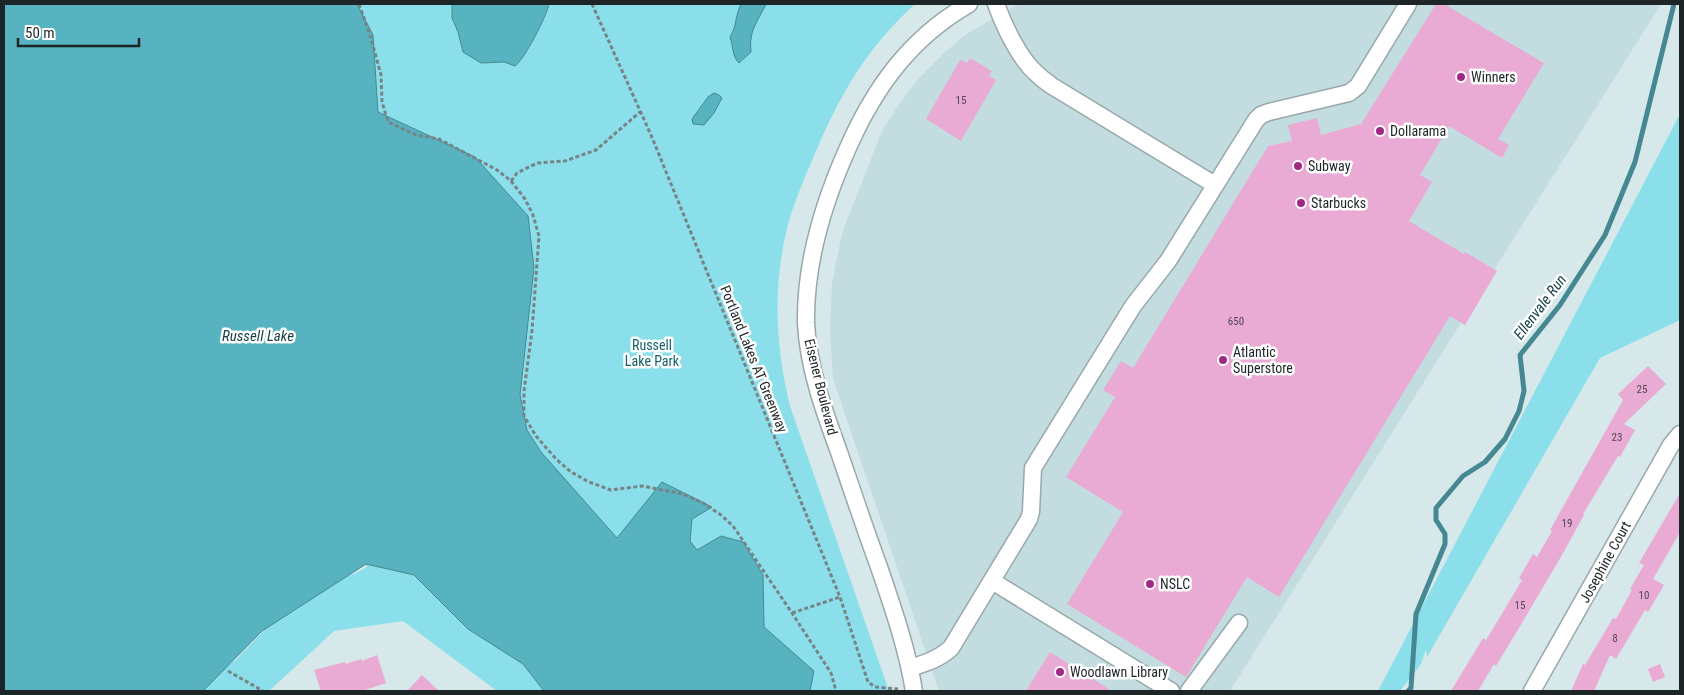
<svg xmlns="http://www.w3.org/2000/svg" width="1684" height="695" viewBox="0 0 1684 695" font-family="'Roboto Condensed',sans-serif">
<rect width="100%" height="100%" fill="#d6e8ea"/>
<path fill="#c2dce0" d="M 1019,4 L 1661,4 L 1230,691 L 939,691 L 833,379 L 830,330 L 832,283 L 842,233 L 882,131 L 896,109 L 918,79 L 942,55 L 965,35 Z"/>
<g fill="#8adfea">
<path d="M 357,4 L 452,4 C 450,14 454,22 458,32 C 460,38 460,45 463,52 L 481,63 L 504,62 L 509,64 L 529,49 L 547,11 L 549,4 L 915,4 C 867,48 842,91 816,151 C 808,170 799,190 792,211 C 772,275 774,341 790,406 L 889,691 L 780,691 L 632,560 L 541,452 L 527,430 L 520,395 L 534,268 L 475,157 L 378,112 L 373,35 Z"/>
<path d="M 1680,114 L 1680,320 L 1600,358 L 1427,657 L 1426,649 L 1421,664 L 1400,691 L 1378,691 Z"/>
<path d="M 366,564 L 408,569 L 471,627 L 565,691 L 497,691 L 403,621 L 334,631 L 269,691 L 197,691 L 217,672 L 236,660 L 266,628 L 341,578 L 356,573 L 367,567 Z"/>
</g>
<g fill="#56b3bf" stroke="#458891">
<path d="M 4,4 L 357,4 L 373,35 L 378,112 L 475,157 L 528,216 L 534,268 L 520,395 L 527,430 L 541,452 L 617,538 L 662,482 L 712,507 L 692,519 L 690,541 L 697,550 L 721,536 L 743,542 L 763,575 L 764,627 L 814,671 L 810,691 L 544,691 L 523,664 L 468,629 L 414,575 L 366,564 L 262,631 L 203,691 L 4,691 Z"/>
<path d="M 452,4 L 549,4 C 547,15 525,59 515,66 L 504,62 L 481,63 L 463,52 L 458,32 L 452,18 Z"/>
<path d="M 741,4 L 766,4 C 761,15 752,27 751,39 C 750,43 751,48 751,52 L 739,63 C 732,57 733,45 730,37 C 737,26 735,16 741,4 Z"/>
<path d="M 714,93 L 719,95 L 722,98 L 714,113 L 704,125 L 693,124 L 692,119 L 708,97 Z"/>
</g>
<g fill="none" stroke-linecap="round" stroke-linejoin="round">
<path stroke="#458891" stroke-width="5" d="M 1408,691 L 1411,688 L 1416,614 L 1445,544 L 1445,534 L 1436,520 L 1436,508 L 1463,476 L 1485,462 L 1505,439 L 1519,411 L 1524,391 L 1520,355 L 1560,305 L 1605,235 L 1635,162 L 1674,4"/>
</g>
<g fill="#e9abd4">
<path d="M 1436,4 L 1444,4 L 1544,63 L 1498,139 L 1509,145 L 1502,158 L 1449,126 L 1420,175 L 1432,182 L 1409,221 L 1464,254 L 1465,252 L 1497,271 L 1465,325 L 1450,316 L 1279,597 L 1247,577 L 1186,677 L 1067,604 L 1123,512 L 1066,477 L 1115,397 L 1103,390 L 1121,361 L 1133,368 L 1268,146 L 1292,141 L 1288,125 L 1317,118 L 1321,135 L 1361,124 Z"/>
<path d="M 970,58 L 992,71 L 989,76 L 996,80 L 961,141 L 926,119 L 960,60 L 967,63 Z"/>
<path d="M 1648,366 L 1666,384 L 1624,424 L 1635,430 L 1620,457 L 1618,456 L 1583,514 L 1584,515 L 1562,555 L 1522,623 L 1496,666 L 1494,664 L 1478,691 L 1451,691 L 1483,638 L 1486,640 L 1500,617 L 1522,580 L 1519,578 L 1533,554 L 1537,557 L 1552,531 L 1550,530 L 1623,400 L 1618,394 Z"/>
<path d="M 1680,493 L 1680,532 L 1653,579 L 1664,585 L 1648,612 L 1645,610 L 1616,659 L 1610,655 L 1594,691 L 1571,691 L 1583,664 L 1585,665 L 1613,618 L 1616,619 L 1632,590 L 1630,589 L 1644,565 L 1639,563 Z"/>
<path d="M 1050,652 L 1112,691 L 1026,691 Z"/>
<path d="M 377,655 L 386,683 L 362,691 L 321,691 L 314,670 L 345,662 L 346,664 L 361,659 L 362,661 Z"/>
<path d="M 1660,664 L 1665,677 L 1653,682 L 1648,669 Z"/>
<path d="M 422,675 L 439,691 L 407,691 Z"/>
</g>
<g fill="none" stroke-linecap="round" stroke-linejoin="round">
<defs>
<g id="minor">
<path d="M 996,4 C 1004,26 1019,58 1036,73 C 1041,78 1046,82 1052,86 L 1215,185"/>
<path d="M 992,581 L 1171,691"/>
<path d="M 910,668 C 926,663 939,659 951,648 L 1029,519 L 1031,512 L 1033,468 L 1133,306 L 1168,261 L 1256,120 L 1261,115 L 1269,112 L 1349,93 L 1358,86 L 1408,4"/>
<path d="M 914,691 C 907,648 893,608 879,567 C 865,529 852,490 839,452 C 824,411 808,367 806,323 C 805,263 823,204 847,150 C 874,88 910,38 969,4"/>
<path d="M 1189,691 L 1239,623"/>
<path d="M 1532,691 L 1671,445 L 1680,434"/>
</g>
</defs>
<use href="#minor" stroke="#98a8ab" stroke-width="19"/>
<g stroke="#778385" stroke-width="3" stroke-dasharray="4 2.5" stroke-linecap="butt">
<path d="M 359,4 L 371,38 L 381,75 L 382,102 L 388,122 L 416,135 L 439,139 L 497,170 L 511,181 L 525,199 L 533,215 L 539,236 L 532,331 L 524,391 L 524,416 L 536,436 L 556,459 L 571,472 L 589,482 L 611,490 L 642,486 L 683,494 L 703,503 L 721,515 L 733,526 L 792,613 L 831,673 L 836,691"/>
<path d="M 592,4 L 651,135 L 840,597 L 868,682 L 875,687 L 898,689"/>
<path d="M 511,181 L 517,173 L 537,163 L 565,161 L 596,150 L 640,112"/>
<path d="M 792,613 L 840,597"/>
<path d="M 228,671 L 263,691"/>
</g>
<use href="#minor" stroke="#fff" stroke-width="16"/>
</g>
<g fill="#9f2983" stroke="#fff" stroke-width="2">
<circle cx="1461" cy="77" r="5"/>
<circle cx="1380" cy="131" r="5"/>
<circle cx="1298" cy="166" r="5"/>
<circle cx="1301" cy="203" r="5"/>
<circle cx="1223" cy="360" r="5"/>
<circle cx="1150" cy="584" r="5"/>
<circle cx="1060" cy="672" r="5"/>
</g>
<g text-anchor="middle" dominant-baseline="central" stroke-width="5" stroke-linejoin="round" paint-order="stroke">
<g font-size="11" fill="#514652">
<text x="961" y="100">15</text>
<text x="1236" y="321">650</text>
<text x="1642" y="389">25</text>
<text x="1617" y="437">23</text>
<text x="1567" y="523">19</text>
<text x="1644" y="595">10</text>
<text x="1520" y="605">15</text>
<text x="1615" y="638">8</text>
</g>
<g font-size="14" fill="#1e2526" stroke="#fff" text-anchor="start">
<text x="1471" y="77">Winners</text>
<text x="1390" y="131">Dollarama</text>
<text x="1308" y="166">Subway</text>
<text x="1311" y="203">Starbucks</text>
<text x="1233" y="352">Atlantic<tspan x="1233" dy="16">Superstore</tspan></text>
<text x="1160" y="584">NSLC</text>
<text x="1070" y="672">Woodlawn Library</text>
</g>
<g font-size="14" fill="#14616a" stroke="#fff">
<text x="652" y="345">Russell<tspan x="652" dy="16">Lake Park</tspan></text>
</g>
<g font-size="14" fill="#1e2526" stroke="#fff">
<text transform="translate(754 359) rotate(68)">Portland Lakes AT Greenway</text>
<text transform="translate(821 387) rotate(76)">Eisener Boulevard</text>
<text transform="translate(1605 562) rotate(-61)">Josephine Court</text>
</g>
<g font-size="15" font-style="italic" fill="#164147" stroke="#fff">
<text transform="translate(1540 307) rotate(-53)">Ellenvale Run</text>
<text x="258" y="336">Russell Lake</text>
</g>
</g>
<rect width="1684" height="695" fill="none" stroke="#1e2526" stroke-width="10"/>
<path d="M18 38v8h121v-8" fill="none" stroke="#1e2526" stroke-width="2.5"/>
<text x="25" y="38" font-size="15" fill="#1e2526" stroke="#ffffff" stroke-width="4" paint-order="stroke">50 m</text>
</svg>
